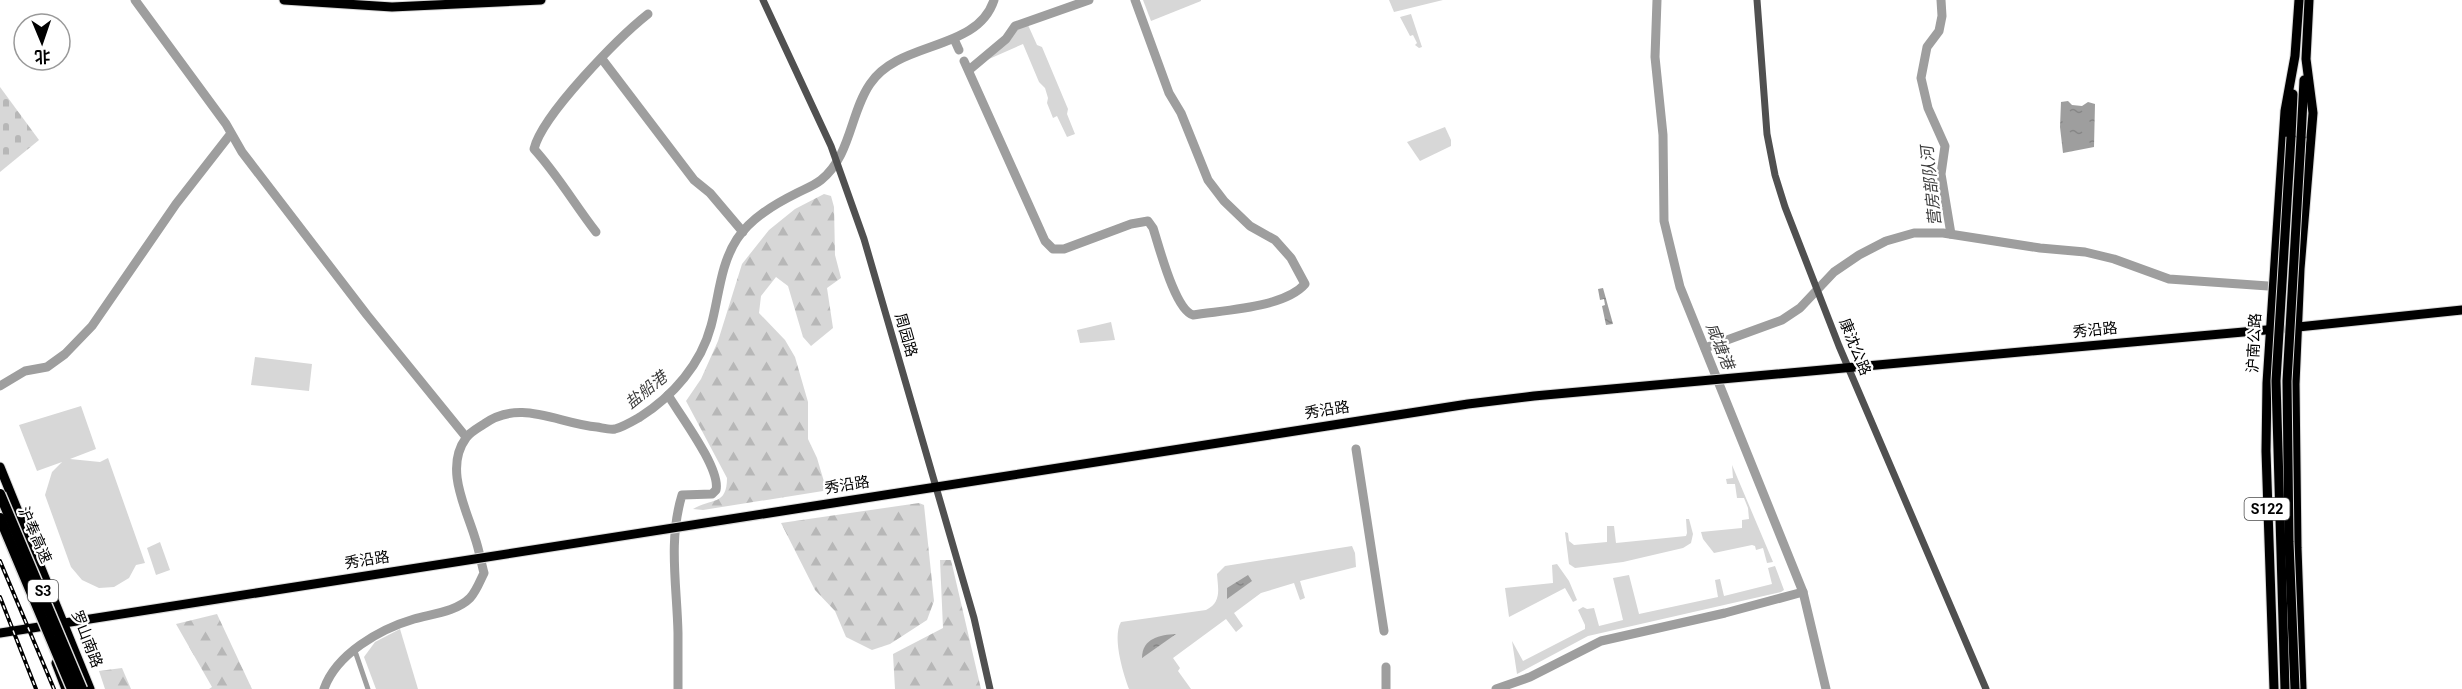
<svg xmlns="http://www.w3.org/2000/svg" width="2462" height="689" viewBox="0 0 2462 689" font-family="Roboto,'Noto Sans SC',sans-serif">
<defs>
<pattern id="forest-firs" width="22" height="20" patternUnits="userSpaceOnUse" patternTransform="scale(1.5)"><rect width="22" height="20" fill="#d7d7d7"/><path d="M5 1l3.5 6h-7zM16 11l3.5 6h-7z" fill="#b7b7b7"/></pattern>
<pattern id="cemetery-stones" width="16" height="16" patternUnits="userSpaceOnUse" patternTransform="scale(1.5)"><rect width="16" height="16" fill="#d7d7d7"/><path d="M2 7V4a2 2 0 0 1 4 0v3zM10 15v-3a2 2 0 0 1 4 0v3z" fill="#b7b7b7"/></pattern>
<pattern id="water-ripples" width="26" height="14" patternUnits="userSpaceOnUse" patternTransform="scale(1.5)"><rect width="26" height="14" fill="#9e9e9e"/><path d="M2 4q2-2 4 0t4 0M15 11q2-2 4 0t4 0" fill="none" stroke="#868686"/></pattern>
</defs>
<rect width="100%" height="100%" fill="#fff"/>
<g fill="url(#forest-firs)">
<path d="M 824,194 L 831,196 L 834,207 L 835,255 L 841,278 L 827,288 L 833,328 L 811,346 L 803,337 L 788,286 L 776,277 L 761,296 L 759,313 L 785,340 L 795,357 L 808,402 L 808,439 L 817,458 L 825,485 L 823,491 L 703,510 L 693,509 C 711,498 727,506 727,478 L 686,401 L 701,379 L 718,341 L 742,264 L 769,230 L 795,209 Z"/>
<path d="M 919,503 L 924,505 L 934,601 L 927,620 L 890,644 L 872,650 L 846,637 L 835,611 L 815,590 L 781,523 Z"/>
<path d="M 940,560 L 951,560 L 981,689 L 895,689 L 893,654 L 943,628 Z"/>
<path d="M 217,614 L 252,689 L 209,689 L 212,687 L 176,624 Z"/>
<path d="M 122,668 L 131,689 L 105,689 L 99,671 Z"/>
</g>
<path fill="url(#cemetery-stones)" d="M 0,87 L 39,140 L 0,172 Z"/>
<g fill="#d7d7d7">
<path d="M 1143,0 L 1201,0 L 1201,1 L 1151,21 Z"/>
<path d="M 1389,0 L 1443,0 L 1394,12 Z"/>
<path d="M 1411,14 L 1422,47 L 1419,48 L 1415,45 L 1417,43 L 1413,35 L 1410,36 L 1400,17 Z"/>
<path d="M 1028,25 L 1037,45 L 1042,47 L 1068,109 L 1067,114 L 1075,134 L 1067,137 L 1057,116 L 1053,118 L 1047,103 L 1048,98 L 1045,88 L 1039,82 L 1023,44 L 989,59 L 1011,39 L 1018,28 Z"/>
<path d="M 1445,127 L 1451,140 L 1451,146 L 1420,161 L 1407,142 Z"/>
<path d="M 1111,322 L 1115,340 L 1080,343 L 1077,330 Z"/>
<path d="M 255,357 L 312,364 L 309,391 L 251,385 Z"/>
<path d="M 81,406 L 96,449 L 70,459 L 100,462 L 108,458 L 145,563 L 136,565 L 129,578 L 114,587 L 99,588 L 82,580 L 71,567 L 45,495 L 52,472 L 62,462 L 37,471 L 19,425 Z"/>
<path d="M 1732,465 L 1773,562 L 1767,563 L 1763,548 L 1756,550 L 1755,546 L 1752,545 L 1714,553 L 1703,539 L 1701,532 L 1742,528 L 1742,520 L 1749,519 L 1748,508 L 1744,498 L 1737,498 L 1735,484 L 1727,484 L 1726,479 L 1733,478 Z"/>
<path d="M 1686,519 L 1689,519 L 1693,534 L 1691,543 L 1683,548 L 1623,562 L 1575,568 L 1569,564 L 1565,532 L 1568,533 L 1569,541 L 1574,545 L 1607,542 L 1607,526 L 1614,526 L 1616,543 L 1686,536 L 1687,533 Z"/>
<path d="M 160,542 L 170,570 L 156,575 L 147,548 Z"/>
<path d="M 1352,546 L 1355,553 L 1356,567 L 1300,581 L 1305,598 L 1300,600 L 1294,583 L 1261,593 L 1234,613 L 1243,626 L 1236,632 L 1226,619 L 1173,658 L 1180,668 L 1178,671 L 1191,689 L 1129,689 C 1123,673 1112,637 1121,622 L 1206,610 C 1222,602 1218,589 1217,574 L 1225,566 Z"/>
<path d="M 1557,564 L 1569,581 L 1577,600 L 1573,602 L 1565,588 L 1509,617 L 1505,588 L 1553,583 L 1552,565 Z"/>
<path d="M 1775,566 L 1784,590 L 1781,592 L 1588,636 L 1517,674 L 1512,641 L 1523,661 L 1585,629 L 1585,625 L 1578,610 L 1583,607 L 1587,609 L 1594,608 L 1599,626 L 1623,620 L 1613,578 L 1629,575 L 1639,614 L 1718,597 L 1715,580 L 1720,579 L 1724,596 L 1772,584 L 1768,568 Z"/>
<path d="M 400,629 L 418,689 L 376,689 L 364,657 L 375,642 Z"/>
</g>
<g fill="url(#water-ripples)">
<path d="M 2068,101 L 2072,105 L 2082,106 L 2088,102 L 2095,104 L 2094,147 L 2063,153 L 2060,127 L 2061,102 Z"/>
<path d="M 1603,288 L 1613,324 L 1606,325 L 1602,306 L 1605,305 L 1604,299 L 1600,300 L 1598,289 Z"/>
<path d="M 1248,575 L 1252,581 L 1227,599 L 1227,588 Z"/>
<path d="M 1176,634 L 1142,658 C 1142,638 1160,635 1176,634 Z"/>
</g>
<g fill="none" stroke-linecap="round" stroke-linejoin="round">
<path stroke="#9e9e9e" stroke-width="5" d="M 355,651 L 368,689"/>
<g stroke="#9e9e9e" stroke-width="9">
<path d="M 135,0 L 226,124 L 242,152 L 367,315 L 466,437"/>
<path d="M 1657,0 L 1655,57 L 1663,135 L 1664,221 L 1680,287 L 1803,592 L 1826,689"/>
<path d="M 1941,0 L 1942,16 L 1939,31 L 1927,47 L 1921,78 L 1928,108 L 1945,146 L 1941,174 L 1951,234"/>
<path d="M 954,39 L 959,50"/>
<path d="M 602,59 L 694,180 L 710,193 L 743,232"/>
<path d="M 964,61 L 1045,241 L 1053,249 L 1064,249 L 1131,224 L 1148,221 L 1153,228 C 1159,246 1175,310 1193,315 C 1224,310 1284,308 1305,284 L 1291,258 L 1275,240 L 1250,226 L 1224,201 L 1208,180 L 1181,113 L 1169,93 L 1135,0"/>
<path d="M 969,70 L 1006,39 L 1015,26 L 1089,0"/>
<path d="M 596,232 C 575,205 557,174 534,149 C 542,115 619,37 648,14"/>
<path d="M 1705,348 L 1782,320 L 1800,308 L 1834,272 L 1859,255 L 1886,241 L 1914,233 L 1943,233 L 2040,248 L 2085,252 L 2114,259 L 2169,279 L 2268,286"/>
<path d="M 0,386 L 25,371 L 47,367 L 65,354 L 92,326 L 176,204 L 229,136"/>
<path d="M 668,395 C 680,415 721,469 716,490 L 712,494 L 682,495 C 668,541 677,586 678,633 C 678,652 678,670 678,689"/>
<path d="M 1356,449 L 1384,631"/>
<path d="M 324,689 C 336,654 380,629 414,619 C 431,614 456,612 470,598 C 476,592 480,581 484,573 C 481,562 479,549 475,538 C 466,508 444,468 466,438 C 470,432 478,428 484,424 C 520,398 559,424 597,427 C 603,428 610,430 615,429 C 623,427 633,421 640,417 C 673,396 701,364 711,326 C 719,297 720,265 737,239 C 751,218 775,204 797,193 C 805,189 815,185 821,180 C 851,156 850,113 870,84 C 899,40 977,52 994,0"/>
<path d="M 1386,689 L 1386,667"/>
<path d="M 1496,689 L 1530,677 L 1601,641 L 1725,613 L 1803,592"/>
</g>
<defs>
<g id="major">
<path d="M 284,0 L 392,7 L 541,0"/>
<path d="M 2291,137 L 2293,94"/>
<path d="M 2301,138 L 2304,80"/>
<path d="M 0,467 L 90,689"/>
<path d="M 0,633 L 1468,404 L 1534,396 L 2298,327 L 2462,310"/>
<path d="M 56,663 L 66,689"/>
<path d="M 2274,689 L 2266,451 L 2267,383 L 2285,111 L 2295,56 L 2299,0"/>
<path d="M 2302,689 L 2297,548 L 2295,384 L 2300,269 L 2313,113 L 2306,59 L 2309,0"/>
</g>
</defs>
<use href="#major" stroke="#dbdbdb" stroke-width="11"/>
<g stroke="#505050" stroke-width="7">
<path d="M 763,0 L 831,146 L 864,239 L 974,618 L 990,689"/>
<path d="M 1757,0 L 1767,134 L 1775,175 L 1785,207 L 1839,346 L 1986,689"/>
</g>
<use href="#major" stroke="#000" stroke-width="9"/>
<defs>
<g id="rail">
<path d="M 0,561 L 54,689"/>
<path d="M 0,597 L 36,689"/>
</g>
</defs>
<use href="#rail" stroke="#000" stroke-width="4"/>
<use href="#rail" stroke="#fff" stroke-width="1.5" stroke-dasharray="4.5" stroke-linecap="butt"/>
<defs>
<g id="major-bridge">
<path d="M 2285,689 L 2276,381 L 2291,137"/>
<path d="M 2295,689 L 2289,542 L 2287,381 L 2301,138"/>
</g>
<g id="highway-bridge">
<path d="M 0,494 L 82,689"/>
<path d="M 0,518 L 72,689"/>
</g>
</defs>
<use href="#major-bridge" stroke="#dbdbdb" stroke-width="11" stroke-linecap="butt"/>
<use href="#highway-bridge" stroke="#dbdbdb" stroke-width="13" stroke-linecap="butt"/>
<use href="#major-bridge" stroke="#000" stroke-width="9"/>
<use href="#highway-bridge" stroke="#000" stroke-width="10"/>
</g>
<g text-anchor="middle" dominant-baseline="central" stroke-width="4.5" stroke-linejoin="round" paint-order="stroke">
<g fill="#fff" stroke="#4c4c4c" stroke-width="1.5">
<rect x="2244.5" y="498" width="45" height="22" rx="4.5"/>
<rect x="28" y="580" width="30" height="22" rx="4.5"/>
</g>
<g font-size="14" font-weight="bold" fill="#000">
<text x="2267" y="509">S122</text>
<text x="43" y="591">S3</text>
</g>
<g font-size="15" fill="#000" stroke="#fff">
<text transform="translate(2095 330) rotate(-6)">秀沿路</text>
<text transform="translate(906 335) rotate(74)">周园路</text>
<text transform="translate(2254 343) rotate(-87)">沪南公路</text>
<text transform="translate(1855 347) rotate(68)">康沈公路</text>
<text transform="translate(1327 410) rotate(-9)">秀沿路</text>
<text transform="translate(847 485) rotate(-9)">秀沿路</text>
<text transform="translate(35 535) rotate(66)">沪奉高速</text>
<text transform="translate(367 560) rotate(-9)">秀沿路</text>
<text transform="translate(87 639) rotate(69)">罗山南路</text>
</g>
<g font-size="16" font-style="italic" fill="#3f3f3f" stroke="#fff">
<text transform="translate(1931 186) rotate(-96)">营房部队河</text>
<text transform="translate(1720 346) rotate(68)">咸塘港</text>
<text transform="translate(646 390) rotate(-39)">盐船港</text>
</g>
</g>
<g transform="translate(42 42) rotate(178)"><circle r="28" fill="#ffffff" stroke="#999999" stroke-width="1.5"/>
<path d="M0-4.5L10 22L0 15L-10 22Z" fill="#000000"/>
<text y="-9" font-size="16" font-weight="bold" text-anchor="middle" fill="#000000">北</text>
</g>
</svg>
